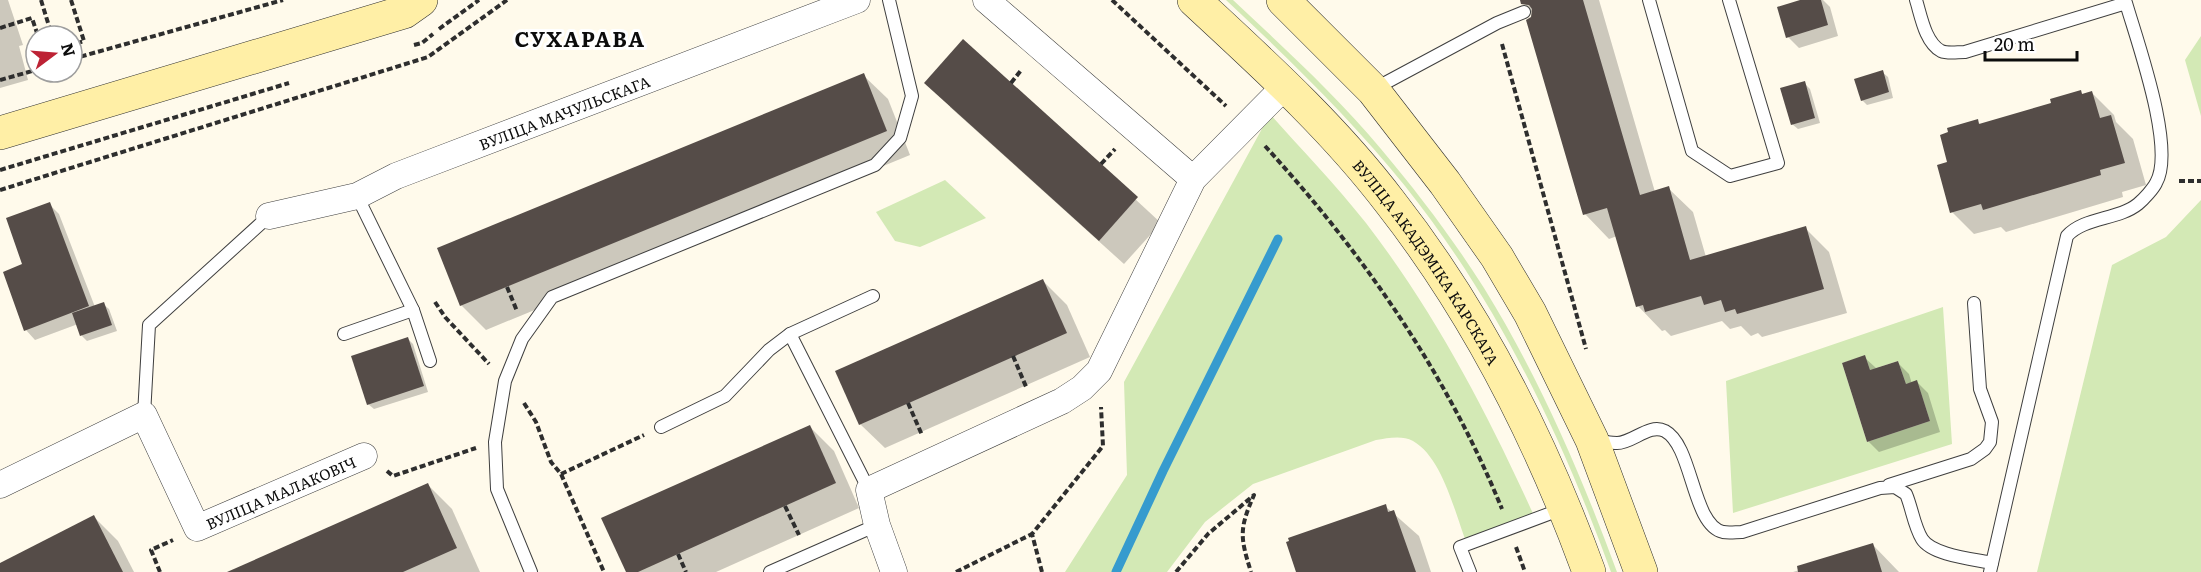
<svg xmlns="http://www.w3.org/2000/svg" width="2201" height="572" viewBox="0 0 2201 572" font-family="Literata,serif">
<rect width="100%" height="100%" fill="#fffaeb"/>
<g fill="#d3e9b5" fill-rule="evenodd">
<path d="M 1226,0 L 1233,0 C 1284,48 1336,95 1381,149 C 1418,193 1453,239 1484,288 C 1539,377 1581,474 1617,572 L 1611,572 C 1561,434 1497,301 1405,186 C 1351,119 1289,59 1226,0 Z"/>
<path d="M 2201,36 L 2201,116 L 2185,60 Z"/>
<path d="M 1270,114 C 1302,150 1336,185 1366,223 C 1436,314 1488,414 1535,518 L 1467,544 C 1455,514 1443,458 1413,441 C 1402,435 1388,438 1376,440 L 1253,484 L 1205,522 L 1167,572 L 1065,572 L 1127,475 L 1124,382 Z"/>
<path d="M 945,180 L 986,218 L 920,247 L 895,241 L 876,212 Z"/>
<path d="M 2201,200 L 2201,572 L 2037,572 L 2112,265 L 2166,237 Z"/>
<path d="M 1943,307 L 1952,444 L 1733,513 L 1726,381 ZM 1865,356 L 1870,370 L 1898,361 L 1906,384 L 1917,381 L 1930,421 L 1867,442 L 1842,363 Z"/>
</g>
<g fill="#0003">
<path d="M 0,0 L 8,0 L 23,45 L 19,46 L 28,80 L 0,88 Z"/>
<path d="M 1522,0 L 1599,0 L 1655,192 L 1668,188 L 1693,212 L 1706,257 L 1805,228 L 1829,252 L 1847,313 L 1762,337 L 1758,333 L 1751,336 L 1741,326 L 1730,329 L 1722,321 L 1671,336 L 1665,330 L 1662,331 L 1638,306 L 1617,236 L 1609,239 L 1585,214 L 1533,14 Z"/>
<path d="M 1805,0 L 1823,0 L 1830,7 L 1838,36 L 1799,48 L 1788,37 Z"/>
<path d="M 964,41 L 1161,223 L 1124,264 L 950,107 Z"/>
<path d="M 1882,72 L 1888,77 L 1893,98 L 1867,105 L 1862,100 Z"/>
<path d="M 863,75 L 888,99 L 910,155 L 486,330 L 461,305 L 439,249 Z"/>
<path d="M 1804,83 L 1810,89 L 1820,123 L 1798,129 L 1792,124 Z"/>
<path d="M 2080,92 L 2084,95 L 2092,93 L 2114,115 L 2116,122 L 2133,139 L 2146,185 L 2122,192 L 2123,197 L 2006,232 L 2001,227 L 1974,234 L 1952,212 L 1949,163 L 1977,121 L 1981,125 L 2053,104 Z"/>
<path d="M 49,204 L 59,214 L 95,307 L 103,304 L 109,309 L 117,331 L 87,341 L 82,336 L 78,324 L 35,340 L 26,330 L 24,265 Z"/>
<path d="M 1043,281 L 1067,305 L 1090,357 L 885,448 L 860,424 Z"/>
<path d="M 408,339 L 413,344 L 428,392 L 374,409 L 368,404 Z"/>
<path d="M 1864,357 L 1876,368 L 1898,363 L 1909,374 L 1912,384 L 1917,382 L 1928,393 L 1940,432 L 1879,452 L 1868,441 Z"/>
<path d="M 810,427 L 834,451 L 859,508 L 716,572 L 627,572 Z"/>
<path d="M 427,484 L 452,509 L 480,572 L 231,572 Z"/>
<path d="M 1385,506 L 1419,536 L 1431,572 L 1298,572 Z"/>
<path d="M 94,517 L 118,541 L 134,572 L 10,572 Z"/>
<path d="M 1872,544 L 1899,572 L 1793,572 L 1841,557 Z"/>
</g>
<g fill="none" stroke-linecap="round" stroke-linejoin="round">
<path stroke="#369bce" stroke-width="9" d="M 1116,572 L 1163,471 L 1278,239"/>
</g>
<g fill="#554c48">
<path d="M 1520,0 L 1583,0 L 1640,195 L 1669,186 L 1690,260 L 1806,226 L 1824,289 L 1737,314 L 1735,309 L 1725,312 L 1721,300 L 1704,305 L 1701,296 L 1645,312 L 1643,305 L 1636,307 L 1607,208 L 1583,215 L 1526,20 L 1531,17 L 1532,9 L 1529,5 L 1521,4 Z"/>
<path d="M 1800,0 L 1821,0 L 1828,25 L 1786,38 L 1777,7 Z"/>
<path d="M 963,39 L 1138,197 L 1099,241 L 924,83 Z"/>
<path d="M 1883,70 L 1889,92 L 1861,101 L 1854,79 Z"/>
<path d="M 864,73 L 887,131 L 460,306 L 437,248 Z"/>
<path d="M 1805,81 L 1815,118 L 1791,125 L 1780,88 Z"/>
<path d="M 2081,90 L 2082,94 L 2092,91 L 2100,118 L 2111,115 L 2125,163 L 2100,170 L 2101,175 L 1983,210 L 1981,204 L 1950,213 L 1937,165 L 1947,162 L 1940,135 L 1948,132 L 1947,128 L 1978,119 L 1979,124 L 2051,103 L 2050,99 Z"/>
<path d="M 50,202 L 89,306 L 24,331 L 3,272 L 22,264 L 6,218 Z"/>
<path d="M 1043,279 L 1067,333 L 859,425 L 835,371 Z"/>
<path d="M 104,302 L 112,325 L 80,336 L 72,313 Z"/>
<path d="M 408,337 L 424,386 L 367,405 L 351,356 Z"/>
<path d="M 1865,355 L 1870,370 L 1898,361 L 1906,384 L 1917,380 L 1930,421 L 1867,442 L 1842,363 Z"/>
<path d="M 810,425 L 836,483 L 638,572 L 626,572 L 601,518 Z"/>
<path d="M 428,483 L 457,548 L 403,572 L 227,572 Z"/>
<path d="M 1386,504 L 1388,512 L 1394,510 L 1416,572 L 1296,572 L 1286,542 L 1289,541 L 1288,538 Z"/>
<path d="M 94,515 L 123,572 L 0,572 L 0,563 Z"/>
<path d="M 1873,543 L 1882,572 L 1798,572 L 1797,566 Z"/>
</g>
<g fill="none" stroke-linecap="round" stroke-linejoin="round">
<defs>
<g id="lane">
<path d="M 1649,0 L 1692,151 L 1730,176 L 1778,163 L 1729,0"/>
<path d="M 1916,0 C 1921,16 1925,42 1941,51 C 1948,54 1957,52 1965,52 L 2126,3 C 2137,41 2176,149 2156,183 C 2153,189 2144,199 2138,204 C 2118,220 2084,217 2067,236 L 1990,572"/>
<path d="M 1374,89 L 1497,23 L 1524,12"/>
<path d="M 357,196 L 413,310 L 430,361"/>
<path d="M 344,334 L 413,310"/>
<path d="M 790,334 L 869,490"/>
<path d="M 144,415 L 149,325 L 269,216"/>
<path d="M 661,427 L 725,396 L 769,350 L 790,334 L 873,296"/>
<path d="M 1594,441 C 1602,441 1610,443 1617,443 C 1633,443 1649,423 1665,431 C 1693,446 1692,525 1723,532 C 1729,533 1736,532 1742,532 L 1880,488 L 1895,487 L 1906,494 C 1912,508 1914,526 1922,539 C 1932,555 1973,559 1992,563"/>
<path d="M 1889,485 L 1971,459 L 1985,449 L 1990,442 L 1992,422 L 1980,389 L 1974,303"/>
<path d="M 531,572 L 497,489 L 495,442 L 505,381 L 522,339 L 552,297 L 875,165 L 900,138 L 912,96 L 889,0"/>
<path d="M 770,572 L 877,525"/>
<path d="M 1470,572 L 1460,547 L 1562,509"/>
</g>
<g id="street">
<path d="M 986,0 L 1193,179"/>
<path id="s1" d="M 269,216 L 357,196 L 396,176 L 857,0"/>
<path id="s2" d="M 0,485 L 144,415 L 197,528 L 364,456"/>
<path d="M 894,572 L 877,525 L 869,490 L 1062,401 L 1082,388 L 1099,371 L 1193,179 L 1285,86"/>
</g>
<g id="secondary">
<path id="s3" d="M 1194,0 C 1263,64 1333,127 1390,202 C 1477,313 1541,440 1589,572"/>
<path d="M 1283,0 L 1373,90 L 1445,183 L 1497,257 L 1530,313 L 1592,440 L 1641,572"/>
<path d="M 0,133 L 404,12 L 421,0"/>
</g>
</defs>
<use href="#lane" stroke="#3f3f3f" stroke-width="14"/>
<use href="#street" stroke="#3f3f3f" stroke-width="27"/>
<use href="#secondary" stroke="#2e2e2e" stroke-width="34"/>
<g stroke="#2e2e2e" stroke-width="4" stroke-dasharray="6 3" stroke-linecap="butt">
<path d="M 41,0 L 52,36"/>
<path d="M 71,0 L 84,41 L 72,45"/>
<path d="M 1112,0 L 1226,106"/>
<path d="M 0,28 L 32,18 L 38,36"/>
<path d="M 439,29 L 479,0"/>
<path d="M 1502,44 L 1586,349"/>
<path d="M 414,45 L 422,43 L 433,34"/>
<path d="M 72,59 L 283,0"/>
<path d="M 0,80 L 36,70"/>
<path d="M 1011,83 L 1022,69"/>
<path d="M 1265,146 C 1363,253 1447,374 1502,509"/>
<path d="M 1101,164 L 1115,149"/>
<path d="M 0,170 L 289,83"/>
<path d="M 2179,181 L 2201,181"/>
<path d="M 0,190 L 428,57 L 507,0"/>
<path d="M 507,287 L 517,311"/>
<path d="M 435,302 L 445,317 L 489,364"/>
<path d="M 1013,356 L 1027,389"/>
<path d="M 524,403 L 536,422 L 551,462 L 561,474 L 604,572"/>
<path d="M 908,403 L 922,435"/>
<path d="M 387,471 L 393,476 L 476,448"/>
<path d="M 561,474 L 644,435"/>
<path d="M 785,506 L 799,535"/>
<path d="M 1516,547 L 1525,572"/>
<path d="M 678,554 L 686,572"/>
<path d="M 160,572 L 151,550 L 173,540"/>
<path d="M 956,572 L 1032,534"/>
<path d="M 1042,572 L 1032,534 L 1103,446 L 1101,407"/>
<path d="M 1176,572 L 1208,534 L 1254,495 C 1239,529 1240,537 1251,572"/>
</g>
<use href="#lane" stroke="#fff" stroke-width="12"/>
<use href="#street" stroke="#fff" stroke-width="26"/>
<use href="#secondary" stroke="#ffefa6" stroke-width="33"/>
</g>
<g text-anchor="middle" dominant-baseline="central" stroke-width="6" stroke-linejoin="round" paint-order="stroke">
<g font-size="15" fill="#0c0c0c" stroke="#fff">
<text stroke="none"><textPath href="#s1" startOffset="314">ВУЛІЦА МАЧУЛЬСКАГА</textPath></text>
<text stroke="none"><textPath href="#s3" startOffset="352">ВУЛІЦА АКАДЭМІКА КАРСКАГА</textPath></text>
<text stroke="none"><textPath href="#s2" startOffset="376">ВУЛІЦА МАЛАКОВІЧ</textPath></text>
</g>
<g font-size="21" font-weight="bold" letter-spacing="1.5" fill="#0c0c0c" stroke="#fff">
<text x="580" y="37">СУХАРАВА</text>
</g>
</g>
<g transform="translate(54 54) rotate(74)"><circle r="28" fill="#ffffff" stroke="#9e9e9e" stroke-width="1.5"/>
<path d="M0-4.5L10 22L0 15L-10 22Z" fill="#bd2335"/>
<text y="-9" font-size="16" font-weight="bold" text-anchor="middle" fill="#0c0c0c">N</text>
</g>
<path d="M1985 51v9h92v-9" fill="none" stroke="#0c0c0c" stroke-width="3"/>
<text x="1994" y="51" font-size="18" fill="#0c0c0c" stroke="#ffffff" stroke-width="4.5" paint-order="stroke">20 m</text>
</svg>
